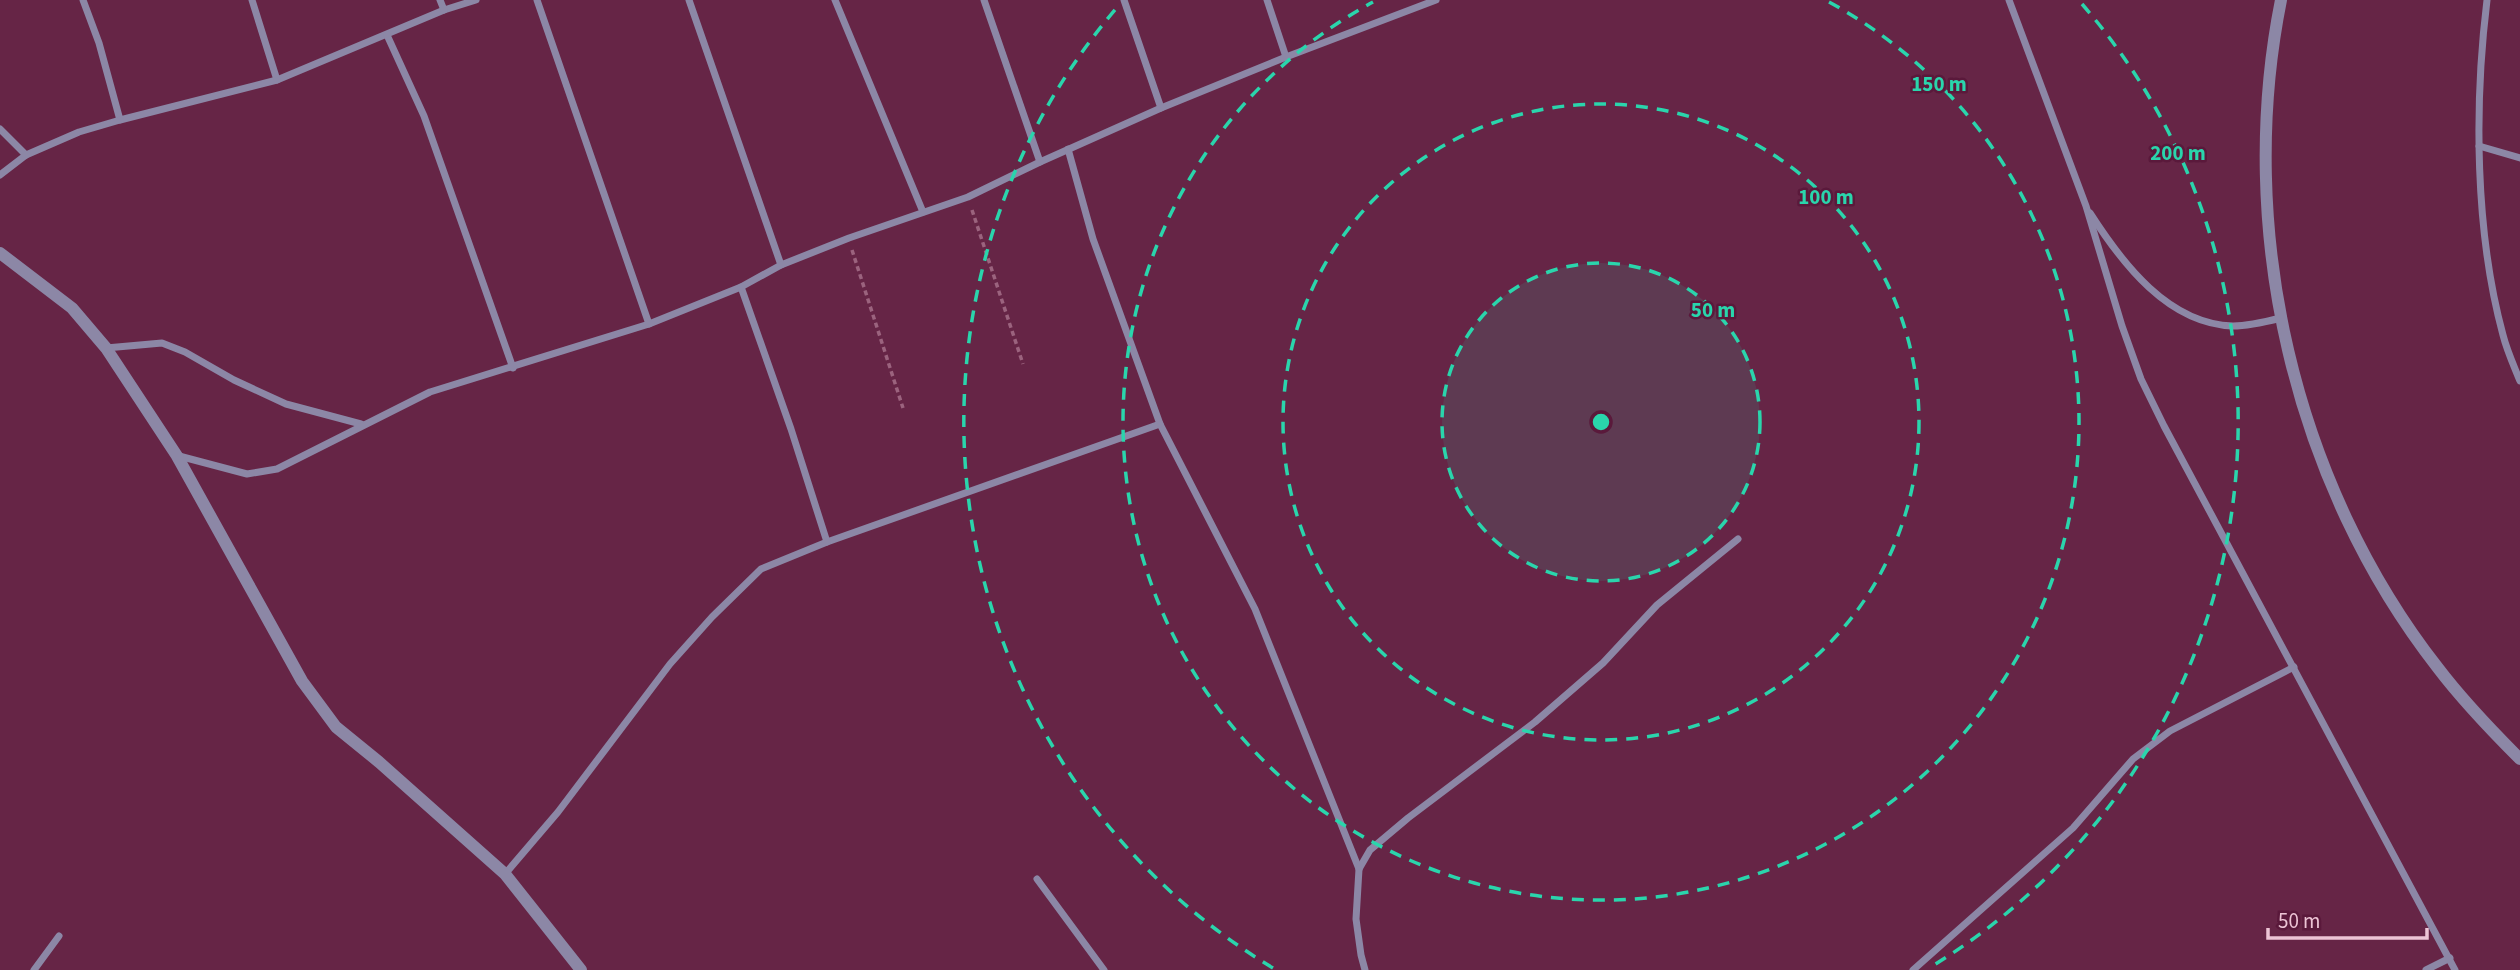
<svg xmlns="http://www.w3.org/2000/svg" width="2520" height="970" viewBox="0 0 2520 970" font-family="'Source Sans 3',sans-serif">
<rect width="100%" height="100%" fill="#662546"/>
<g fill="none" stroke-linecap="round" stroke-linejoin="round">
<g stroke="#9b637e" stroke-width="3.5" stroke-dasharray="5 3.5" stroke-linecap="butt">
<path d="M 972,210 L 1023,364"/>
<path d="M 852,250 L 903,408"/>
</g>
<g stroke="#8c87a6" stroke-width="7">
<path d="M 83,0 L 99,43 L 120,120 L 277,80 L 444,10 L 476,0"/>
<path d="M 252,0 L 277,80"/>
<path d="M 440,0 L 444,10"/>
<path d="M 537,0 L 649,324"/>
<path d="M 689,0 L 781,265"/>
<path d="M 835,0 L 923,212"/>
<path d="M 984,0 L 1040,162"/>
<path d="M 1124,0 L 1161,108"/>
<path d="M 1267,0 L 1286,57"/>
<path d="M 2009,0 L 2086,206 L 2122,326 L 2141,379 L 2164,426 L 2455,970"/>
<path d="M 2487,0 C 2474,106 2475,232 2503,335 C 2507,351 2514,366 2520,381"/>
<path d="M 387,35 L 424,116 L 513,368"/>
<path d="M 0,129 L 26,155"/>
<path d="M 2479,146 L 2520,158"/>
<path d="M 0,175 L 26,155 L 79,132 L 120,120"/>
<path d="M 2090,213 C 2122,263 2168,324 2233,326 C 2249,326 2265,322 2281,318"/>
<path d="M 106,348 L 162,343 L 185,352 L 234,380 L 286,404 L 361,424"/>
<path d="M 1160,424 L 1255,609 L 1359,869"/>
<path d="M 179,456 L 247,474 L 277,469 L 430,392 L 649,324 L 741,287 L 781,265 L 849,238 L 968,197 L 1040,162 L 1161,108 L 1286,57 L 1436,0"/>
<path d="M 827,542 L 1160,424 L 1093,239 L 1068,149"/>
<path d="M 505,874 L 558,812 L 670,664 L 712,617 L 761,569 L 827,542 L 791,429 L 741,287"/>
<path d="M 1037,879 L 1104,970"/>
<path d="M 34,970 L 59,936"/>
<path d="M 1365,970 L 1361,955 L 1356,919 L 1359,869 L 1370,850 L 1408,818 L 1535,722 L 1603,663 L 1657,605 L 1738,539"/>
<path d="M 1913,970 L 2073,828 L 2133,759 L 2170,731 L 2294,667"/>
<path d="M 2426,970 L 2450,958"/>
</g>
<g stroke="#8c87a6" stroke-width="12">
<path d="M 2281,0 C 2235,229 2294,484 2438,668 C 2463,701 2491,730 2520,759"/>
<path d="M 0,253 L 72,308 L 106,348 L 177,456 L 302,681 L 336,727 L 379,762 L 505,874 L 581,970"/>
</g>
</g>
<circle cx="1601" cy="422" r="159" fill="#2ad5ac" fill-opacity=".12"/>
<g fill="none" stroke="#2ad5ac" stroke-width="3.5" stroke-dasharray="12 9">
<circle cx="1601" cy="422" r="159"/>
<circle cx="1601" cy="422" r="318"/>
<path d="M1829 2A478 478 0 1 1 1373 2"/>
<path d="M1273 968A637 637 0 0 1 1120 4M2082 4A637 637 0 0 1 1929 968"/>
</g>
<circle cx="1601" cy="422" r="10" fill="#2ad5ac" stroke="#5a193b" stroke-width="3.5"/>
<g font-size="21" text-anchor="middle" font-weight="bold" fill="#2ad5ac" stroke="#5a193b" stroke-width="5" stroke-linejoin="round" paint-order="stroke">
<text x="1939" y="91">150 m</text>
<text x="2178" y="160">200 m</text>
<text x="1826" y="204">100 m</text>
<text x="1713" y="317">50 m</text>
</g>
<path d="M2268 928v10h159v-10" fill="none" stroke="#edc4d5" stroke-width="3.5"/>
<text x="2278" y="928" font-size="21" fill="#edc4d5" stroke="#5a193b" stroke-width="5" paint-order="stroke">50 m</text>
</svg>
